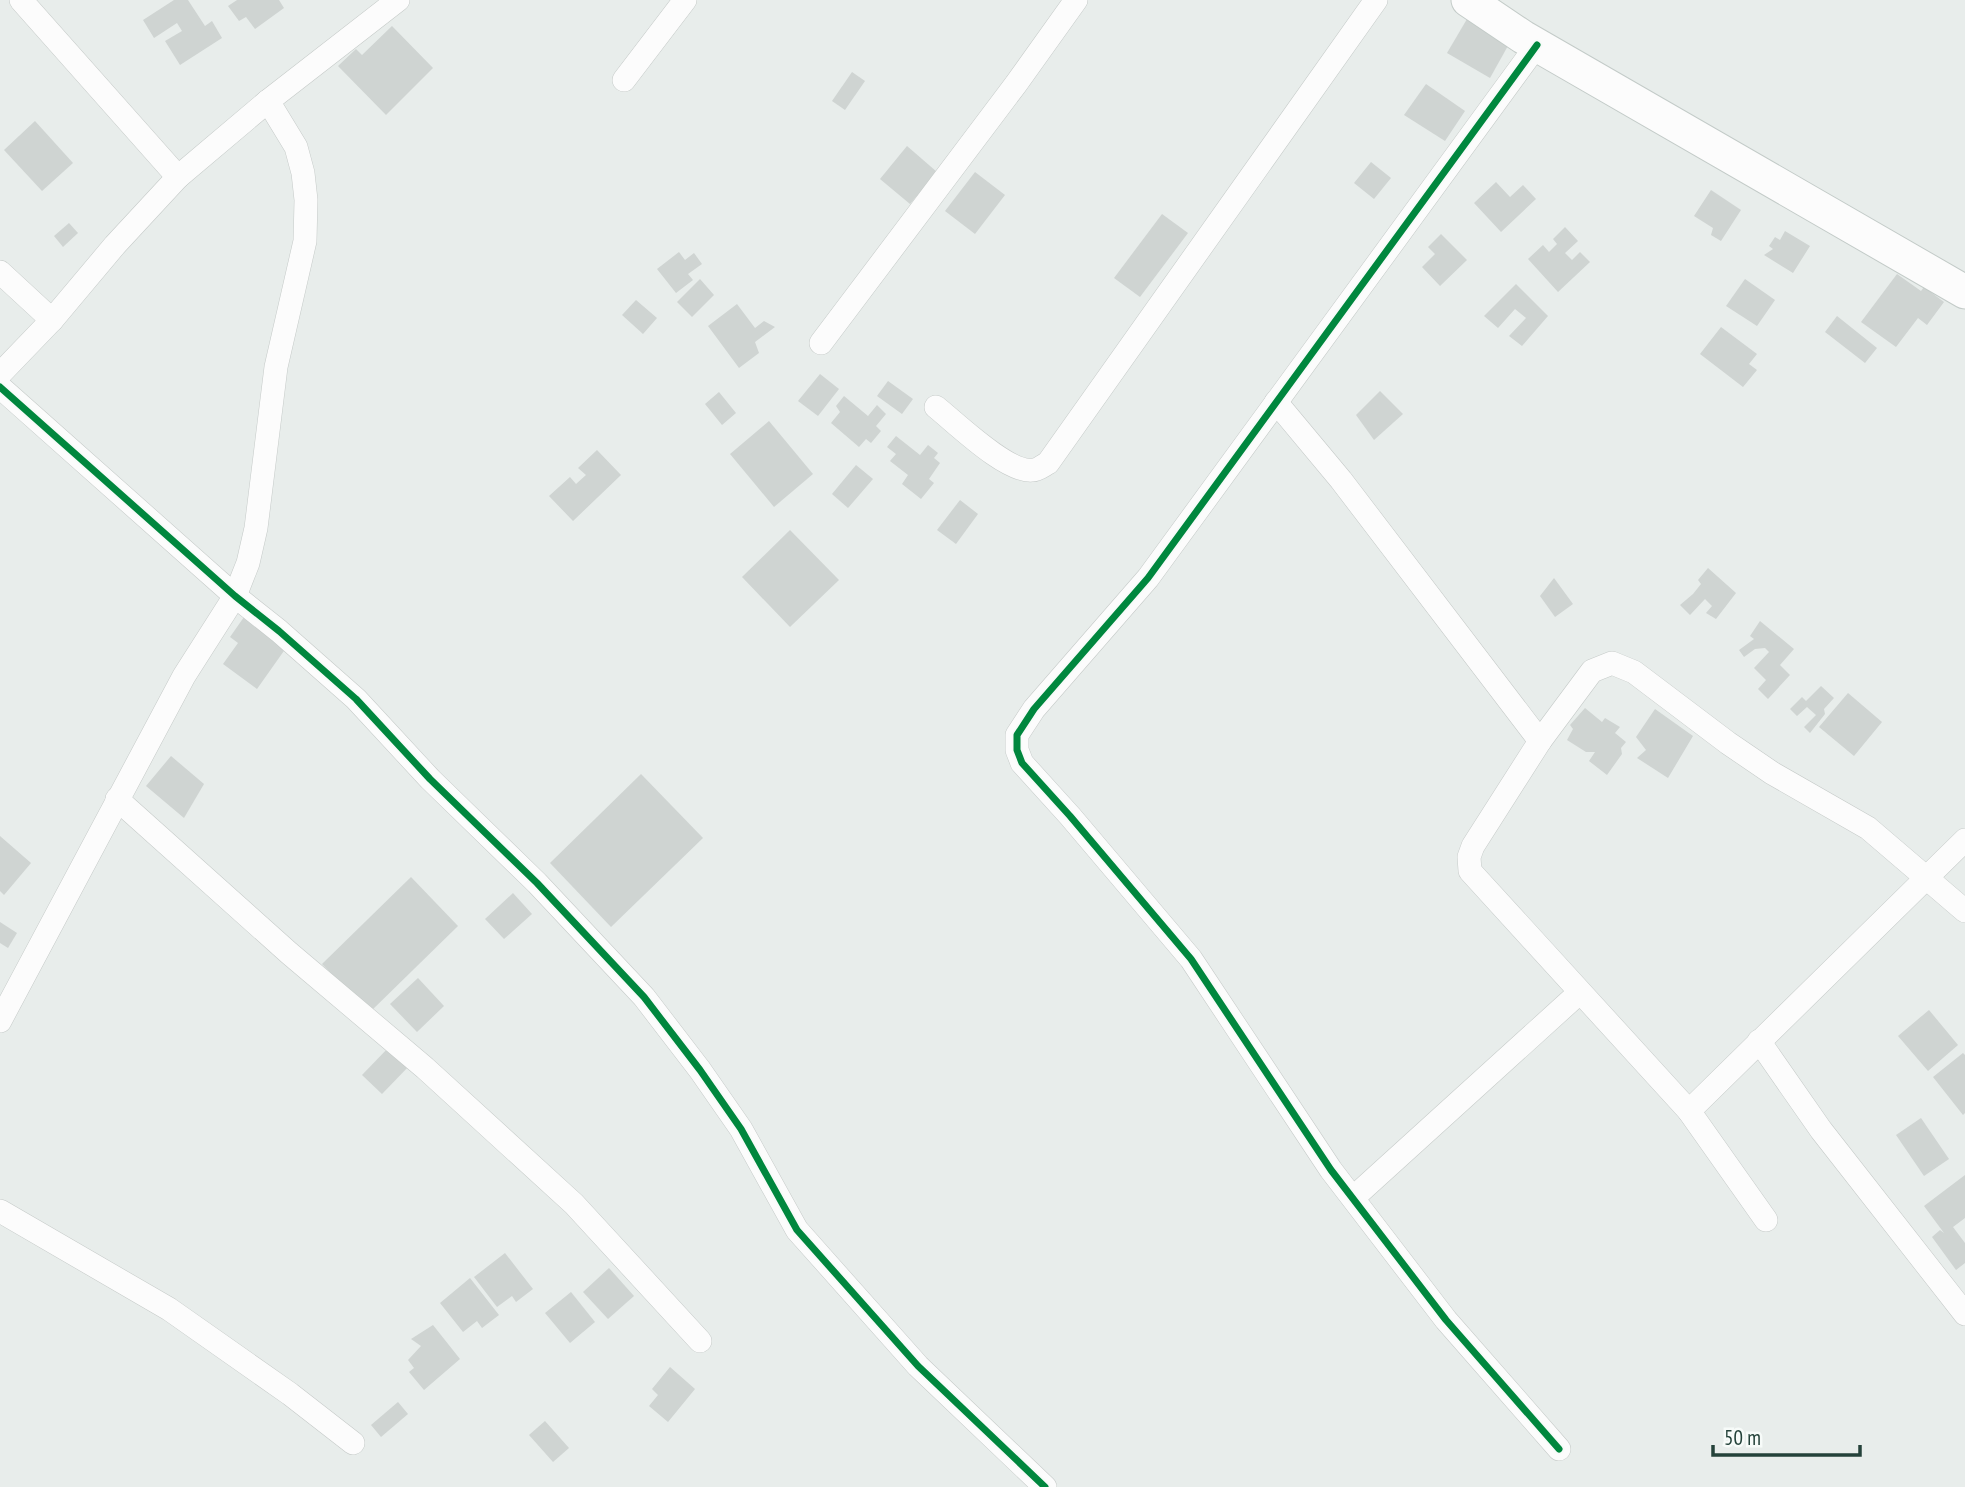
<svg xmlns="http://www.w3.org/2000/svg" width="1965" height="1487" viewBox="0 0 1965 1487" font-family="'PT Sans Narrow',sans-serif">
<rect width="100%" height="100%" fill="#e8edeb"/>
<g fill="#cfd4d2">
<path d="M 174,0 L 188,0 L 205,26 L 212,21 L 222,38 L 180,65 L 165,41 L 182,31 L 177,23 L 154,38 L 143,20 Z"/>
<path d="M 237,0 L 279,0 L 284,8 L 255,29 L 246,17 L 239,21 L 228,6 Z"/>
<path d="M 1467,19 L 1509,44 L 1490,78 L 1447,53 Z"/>
<path d="M 392,26 L 433,68 L 386,115 L 338,66 L 356,49 L 362,55 Z"/>
<path d="M 852,72 L 865,81 L 845,110 L 832,101 Z"/>
<path d="M 1426,84 L 1465,111 L 1445,141 L 1404,115 Z"/>
<path d="M 35,121 L 73,163 L 42,191 L 4,150 Z"/>
<path d="M 907,146 L 937,172 L 910,204 L 880,179 Z"/>
<path d="M 1371,162 L 1391,178 L 1374,199 L 1354,183 Z"/>
<path d="M 975,172 L 1005,195 L 975,234 L 945,211 Z"/>
<path d="M 1496,182 L 1510,197 L 1523,185 L 1536,199 L 1501,232 L 1474,203 Z"/>
<path d="M 1711,190 L 1741,210 L 1721,241 L 1711,235 L 1713,228 L 1694,216 Z"/>
<path d="M 1162,214 L 1188,233 L 1140,297 L 1114,278 Z"/>
<path d="M 69,223 L 78,233 L 63,247 L 54,236 Z"/>
<path d="M 1565,227 L 1578,241 L 1565,253 L 1572,260 L 1580,252 L 1590,262 L 1558,292 L 1528,259 L 1543,245 L 1549,252 L 1557,244 L 1553,239 Z"/>
<path d="M 1785,231 L 1810,246 L 1793,273 L 1764,255 L 1773,249 L 1769,246 L 1775,237 L 1780,240 Z"/>
<path d="M 1441,234 L 1467,260 L 1440,286 L 1422,267 L 1435,254 L 1428,247 Z"/>
<path d="M 679,252 L 685,260 L 694,253 L 702,264 L 688,274 L 693,280 L 676,293 L 657,269 Z"/>
<path d="M 1897,274 L 1921,291 L 1924,287 L 1944,302 L 1927,325 L 1918,318 L 1896,347 L 1861,322 Z"/>
<path d="M 700,279 L 714,295 L 692,317 L 677,302 Z"/>
<path d="M 1745,279 L 1775,300 L 1757,326 L 1726,306 Z"/>
<path d="M 1516,284 L 1548,316 L 1522,346 L 1509,336 L 1526,318 L 1515,309 L 1498,328 L 1484,316 Z"/>
<path d="M 636,300 L 657,318 L 643,334 L 622,315 Z"/>
<path d="M 737,304 L 755,328 L 764,321 L 775,327 L 755,342 L 759,353 L 739,368 L 708,326 Z"/>
<path d="M 1837,316 L 1877,348 L 1865,363 L 1825,332 Z"/>
<path d="M 1721,327 L 1757,354 L 1749,364 L 1757,370 L 1743,387 L 1700,354 Z"/>
<path d="M 820,374 L 839,389 L 818,416 L 798,401 Z"/>
<path d="M 888,381 L 913,399 L 902,414 L 877,396 Z"/>
<path d="M 1380,391 L 1403,414 L 1374,440 L 1356,415 Z"/>
<path d="M 719,392 L 736,413 L 722,425 L 705,404 Z"/>
<path d="M 844,396 L 868,416 L 877,405 L 886,414 L 876,426 L 881,431 L 871,443 L 866,439 L 859,447 L 831,423 L 840,412 L 836,406 Z"/>
<path d="M 769,421 L 813,474 L 774,507 L 730,454 Z"/>
<path d="M 896,436 L 920,455 L 928,445 L 938,453 L 934,458 L 940,463 L 929,479 L 934,483 L 921,499 L 902,484 L 908,475 L 890,461 L 896,454 L 887,447 Z"/>
<path d="M 597,450 L 621,475 L 573,521 L 549,496 L 570,477 L 576,484 L 586,475 L 578,468 Z"/>
<path d="M 856,465 L 873,479 L 848,508 L 832,494 Z"/>
<path d="M 960,500 L 978,514 L 956,544 L 937,530 Z"/>
<path d="M 790,530 L 839,580 L 790,627 L 742,577 Z"/>
<path d="M 1708,568 L 1736,593 L 1716,619 L 1706,613 L 1712,606 L 1705,599 L 1690,615 L 1680,605 L 1693,594 L 1701,584 L 1698,580 Z"/>
<path d="M 1554,578 L 1573,604 L 1555,617 L 1540,596 Z"/>
<path d="M 244,617 L 286,648 L 257,689 L 223,664 L 238,643 L 230,637 Z"/>
<path d="M 1760,621 L 1794,649 L 1780,665 L 1790,675 L 1768,699 L 1758,689 L 1766,680 L 1754,668 L 1769,652 L 1765,648 L 1755,649 L 1744,657 L 1739,650 L 1754,639 L 1750,636 Z"/>
<path d="M 1821,686 L 1834,698 L 1824,709 L 1825,714 L 1810,733 L 1804,727 L 1816,715 L 1807,707 L 1797,716 L 1790,709 L 1802,697 L 1806,701 Z"/>
<path d="M 1848,693 L 1882,722 L 1854,756 L 1819,727 Z"/>
<path d="M 1585,708 L 1602,722 L 1605,718 L 1620,727 L 1615,733 L 1626,742 L 1621,748 L 1622,754 L 1607,775 L 1589,761 L 1595,752 L 1586,752 L 1567,740 L 1573,729 L 1570,725 Z"/>
<path d="M 1655,709 L 1693,736 L 1668,778 L 1637,758 L 1646,750 L 1636,737 Z"/>
<path d="M 171,756 L 204,784 L 184,818 L 146,786 Z"/>
<path d="M 641,774 L 703,838 L 611,927 L 550,863 Z"/>
<path d="M 0,836 L 31,863 L 4,895 L 0,891 Z"/>
<path d="M 411,877 L 458,926 L 369,1013 L 322,964 Z"/>
<path d="M 513,893 L 532,914 L 504,939 L 485,919 Z"/>
<path d="M 0,922 L 17,933 L 8,948 L 0,943 Z"/>
<path d="M 418,978 L 444,1006 L 417,1032 L 390,1004 Z"/>
<path d="M 1929,1010 L 1958,1045 L 1928,1071 L 1898,1036 Z"/>
<path d="M 391,1045 L 411,1064 L 382,1094 L 362,1075 Z"/>
<path d="M 1963,1053 L 1965,1055 L 1965,1113 L 1963,1115 L 1933,1077 Z"/>
<path d="M 1921,1118 L 1949,1159 L 1924,1176 L 1896,1135 Z"/>
<path d="M 1965,1175 L 1965,1218 L 1953,1227 L 1965,1243 L 1965,1263 L 1956,1270 L 1932,1237 L 1940,1230 L 1944,1233 L 1924,1206 Z"/>
<path d="M 505,1253 L 533,1289 L 516,1302 L 512,1296 L 497,1307 L 474,1277 Z"/>
<path d="M 609,1268 L 634,1296 L 608,1319 L 583,1292 Z"/>
<path d="M 470,1278 L 499,1315 L 482,1328 L 477,1321 L 463,1332 L 440,1303 Z"/>
<path d="M 571,1292 L 595,1322 L 570,1343 L 545,1313 Z"/>
<path d="M 433,1325 L 460,1359 L 424,1390 L 409,1372 L 414,1368 L 408,1360 L 421,1346 L 411,1339 Z"/>
<path d="M 670,1367 L 695,1389 L 668,1422 L 649,1406 L 658,1395 L 652,1389 Z"/>
<path d="M 398,1402 L 408,1414 L 381,1437 L 371,1425 Z"/>
<path d="M 545,1421 L 569,1448 L 553,1462 L 529,1435 Z"/>
</g>
<g fill="none" stroke-linecap="round" stroke-linejoin="round">
<defs>
<g id="street">
<path d="M 21,0 L 178,177"/>
<path d="M 1537,45 L 1148,578 L 1034,709 L 1017,735 L 1017,750 L 1022,763 L 1070,816 L 1191,959 L 1331,1170 L 1446,1320 L 1559,1449"/>
<path d="M 624,80 L 685,0"/>
<path d="M 0,272 L 52,320"/>
<path d="M 821,343 L 1016,84 L 1076,0"/>
<path d="M 0,374 L 52,320 L 115,245 L 178,177 L 268,101 L 398,0"/>
<path d="M 0,387 L 235,596 L 279,631 L 356,699 L 430,779 L 537,883 L 644,997 L 700,1070 L 741,1129 L 797,1230 L 918,1366 L 1045,1487"/>
<path d="M 1276,402 L 1341,480 L 1540,741"/>
<path d="M 936,407 C 956,423 1008,474 1033,470 C 1038,470 1044,465 1048,463 L 1376,0"/>
<path d="M 117,799 L 289,953 L 425,1068 L 574,1204 L 700,1341"/>
<path d="M 0,1021 L 184,676 L 235,596 L 248,563 L 256,528 L 276,367 L 305,241 L 306,200 L 303,173 L 296,147 L 268,101"/>
<path d="M 1759,1041 L 1821,1130 L 1965,1314"/>
<path d="M 1689,1111 L 1965,840"/>
<path d="M 1353,1198 L 1579,993"/>
<path d="M 0,1211 L 169,1309 L 290,1394 L 353,1443"/>
<path d="M 1766,1220 L 1689,1111 L 1470,871 L 1469,857 L 1473,846 L 1540,741 L 1592,671 L 1612,663 L 1634,672 L 1728,743 L 1772,773 L 1868,828 L 1965,911"/>
</g>
<path id="secondary" d="M 1468,0 L 1523,37 L 1965,292"/>
</defs>
<use href="#street" stroke="#c5cac8" stroke-width="24"/>
<use href="#secondary" stroke="#c3cbc8" stroke-width="35"/>
<use href="#street" stroke="#fcfcfc" stroke-width="23"/>
<use href="#secondary" stroke="#fcfcfc" stroke-width="33"/>
<defs>
<g id="cycleway">
<path d="M 1537,45 L 1148,578 L 1034,709 L 1017,735 L 1017,750 L 1022,763 L 1070,816 L 1191,959 L 1331,1170 L 1446,1320 L 1559,1449"/>
<path d="M 0,387 L 235,596 L 279,631 L 356,699 L 430,779 L 537,883 L 644,997 L 700,1070 L 741,1129 L 797,1230 L 918,1366 L 1045,1487"/>
</g>
</defs>
<use href="#cycleway" stroke="#f7fbf9" stroke-width="11"/>
<use href="#cycleway" stroke="#00873e" stroke-width="7"/>
</g>
<path d="M1713 1445v10h147v-10" fill="none" stroke="#24423a" stroke-width="3.5"/>
<text x="1724" y="1445" font-size="21" fill="#24423a" stroke="#f7fbf9" stroke-width="5" paint-order="stroke">50 m</text>
</svg>
